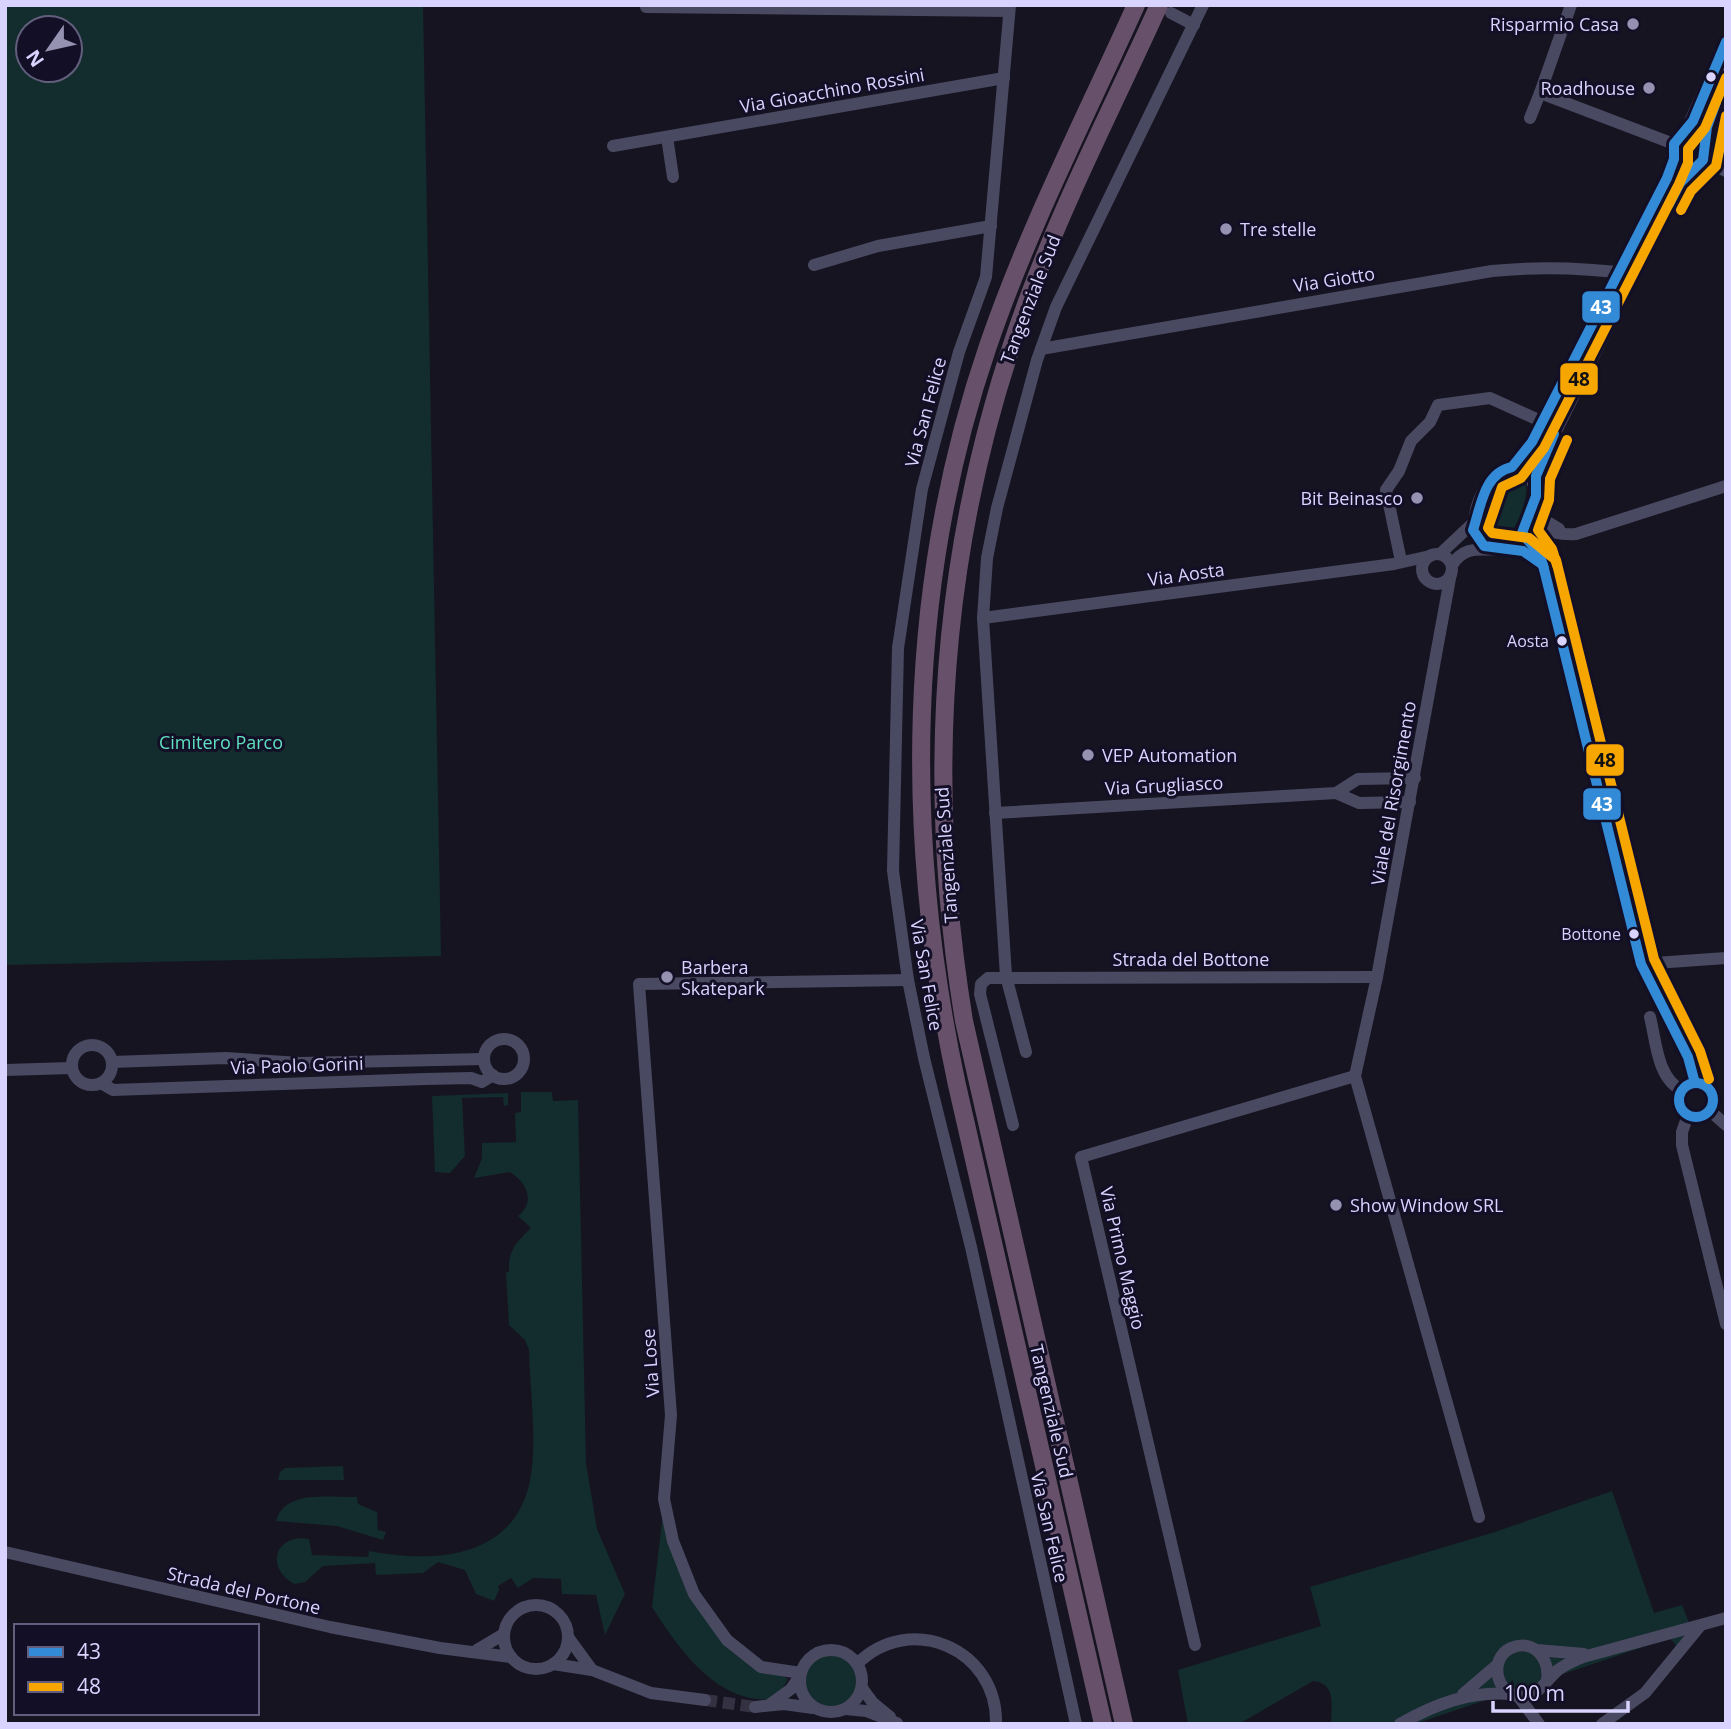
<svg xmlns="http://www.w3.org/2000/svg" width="1731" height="1729" viewBox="0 0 1731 1729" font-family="'Open Sans',sans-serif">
<rect width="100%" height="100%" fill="#161421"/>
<g fill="#132c2d" fill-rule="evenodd">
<path d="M 5,5 L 423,5 L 441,956 L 5,965 ZM 70,28 L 70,70 L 28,70 L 28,28 Z"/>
<path d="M 1513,474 L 1525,482 C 1532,498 1507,565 1481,533 C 1481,514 1492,478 1513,474 Z"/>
<path d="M 521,1092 L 552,1092 L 553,1101 L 578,1100 L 586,1463 L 597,1529 L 625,1594 L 605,1635 L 596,1595 L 562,1594 L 561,1579 L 533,1578 L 518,1588 L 511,1578 L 498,1586 L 499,1590 L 494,1601 L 476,1594 L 465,1570 L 438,1562 L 423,1573 L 376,1575 L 375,1563 L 323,1566 L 305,1582 L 294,1584 C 264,1567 276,1533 309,1539 L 312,1555 L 368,1557 L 369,1551 C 431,1563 511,1560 529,1485 C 538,1446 530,1391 529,1350 L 525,1340 L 509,1325 L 506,1272 L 509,1272 C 508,1250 516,1243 531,1228 L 518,1216 C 536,1201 527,1183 510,1172 L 474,1178 L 482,1158 L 482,1143 L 516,1142 L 515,1113 L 521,1112 Z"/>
<path d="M 508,1093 L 508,1105 L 504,1106 L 503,1097 L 462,1098 L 465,1156 L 450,1173 L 435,1172 L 432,1096 Z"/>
<path d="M 343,1466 L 344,1480 L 278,1480 L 280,1472 L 285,1468 Z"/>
<path d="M 1612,1491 L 1654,1613 L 1682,1605 L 1692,1630 L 1677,1647 L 1670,1638 L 1415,1724 L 1331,1724 C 1331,1705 1337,1684 1313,1681 L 1239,1724 L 1188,1724 L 1178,1670 L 1321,1626 L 1310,1587 L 1495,1532 Z"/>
<path d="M 357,1497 L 358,1504 L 377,1512 L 378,1530 L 386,1532 L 383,1540 L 337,1526 L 276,1521 C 285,1489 330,1498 357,1497 Z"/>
<path d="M 663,1513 L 670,1542 L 724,1642 L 788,1679 L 776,1699 C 719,1706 680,1651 652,1607 Z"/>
<circle cx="831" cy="1681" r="31"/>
</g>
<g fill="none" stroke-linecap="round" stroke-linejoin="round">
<path stroke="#333142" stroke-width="12" stroke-dasharray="12 6" stroke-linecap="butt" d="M 705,1700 L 755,1707"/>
<g stroke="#4a4962" stroke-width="12">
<path d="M 1010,5 L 986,277 L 959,352 L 922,489 L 898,648 L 893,871 L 908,980 L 924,1058 L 971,1247 L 1076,1724"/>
<path d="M 1571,5 L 1540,93 L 1674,144"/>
<path d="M 646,7 L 1009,11"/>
<path d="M 1171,13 L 1194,25"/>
<path d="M 1530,118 L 1540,93"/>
<path d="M 667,137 L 673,177"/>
<path d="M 1683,137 L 1726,41"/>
<path d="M 613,146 L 1004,78"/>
<path d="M 1673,150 C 1677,134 1693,132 1703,145"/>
<path d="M 1703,160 L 1726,171"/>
<path d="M 1684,167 L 1696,167 L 1705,155 L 1707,127 L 1726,73"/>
<path d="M 814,265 L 878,246 L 991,226"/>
<path d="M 1041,349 L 1492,271 C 1540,266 1586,268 1634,274"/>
<path d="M 1512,467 L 1524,454 L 1543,422 L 1667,178 L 1674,159"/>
<path d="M 1534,485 L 1557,429 L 1680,183 L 1691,168"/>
<path d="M 1534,502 L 1544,520 L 1559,529"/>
<path d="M 1523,530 C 1542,527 1557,536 1576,534 L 1726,486"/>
<path d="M 1522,533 L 1540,555 L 1543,565 L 1641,964 L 1688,1057 L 1695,1083"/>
<path d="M 1507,548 L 1530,553 L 1541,562"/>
<path d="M 1440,554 L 1473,523"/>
<circle cx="1437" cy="569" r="15"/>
<path d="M 1401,561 L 1386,490 L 1399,471 L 1411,441 L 1430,422 L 1438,405 L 1490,398 L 1543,422"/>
<path d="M 1452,565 C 1474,530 1506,573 1526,522 C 1530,512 1536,502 1536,490 L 1530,477 L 1520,468 C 1485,462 1455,534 1491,549"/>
<path d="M 1451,573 L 1377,977 L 1355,1076 L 1479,1517"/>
<path d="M 983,618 L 1394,564 L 1430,556"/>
<path d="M 1336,793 L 1359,803 L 1410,802"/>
<path d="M 995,813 L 1336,793 L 1358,779 L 1415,778"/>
<path d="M 1641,964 L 1726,958"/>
<path d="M 1650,1017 C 1656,1040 1657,1079 1682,1090"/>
<circle cx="504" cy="1059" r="20"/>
<circle cx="92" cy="1065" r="20"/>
<path d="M 1026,1052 L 1006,976 L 983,618 L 987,558 L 997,508 L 1037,360 L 1056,307 L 1203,5"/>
<path d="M 112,1062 L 226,1058 L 300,1063 L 484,1059"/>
<path d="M 5,1070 L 72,1068"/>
<path d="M 101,1083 L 113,1090 L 425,1079 L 471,1078 L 482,1082 L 493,1075"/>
<circle cx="1696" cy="1100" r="17"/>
<path d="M 1709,1110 L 1726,1125"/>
<path d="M 1688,1115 L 1682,1132 L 1682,1145 L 1726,1324"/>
<path d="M 1013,1125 L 980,994 L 981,984 L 988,978 L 1377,977"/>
<path d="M 5,1552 L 330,1627 L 440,1648 L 511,1657"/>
<circle cx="536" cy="1637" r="32"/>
<path d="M 568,1637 L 592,1670"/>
<path d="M 1195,1645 L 1081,1157 L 1355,1076"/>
<path d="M 477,1650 L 504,1634"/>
<path d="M 1537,1650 L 1584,1654"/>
<circle cx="831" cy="1681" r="31"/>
<path d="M 553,1664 L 592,1670 L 651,1693 L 705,1700"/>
<path d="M 857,1664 C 910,1611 998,1649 996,1724"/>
<path d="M 801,1673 L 761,1667 L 727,1640 L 694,1594 L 673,1541 L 664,1499 L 671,1415 L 639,984 L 908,980"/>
<path d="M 1547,1680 C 1550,1659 1534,1638 1511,1648 C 1486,1660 1498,1700 1525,1696 C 1540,1694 1547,1679 1558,1670 C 1566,1664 1574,1661 1583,1657 L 1726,1618"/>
<path d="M 862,1688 L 873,1703 L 890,1717"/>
<path d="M 1463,1694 L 1497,1665"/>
<path d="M 1518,1696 L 1539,1724"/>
<path d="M 769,1705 L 791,1689 L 800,1676"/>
<path d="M 755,1707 L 784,1704 L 813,1708"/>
<path d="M 846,1709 L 866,1711 L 897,1723"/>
<path d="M 1400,1724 C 1435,1704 1470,1691 1510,1694"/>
<path d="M 1602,1724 L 1645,1693 L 1700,1626"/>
</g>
<g stroke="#67516a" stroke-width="18">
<path d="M 1103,1724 L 957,1085 C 904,840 906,585 988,346 C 1028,229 1085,118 1136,5"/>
<path d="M 1124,1724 L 964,1021 C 923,771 941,529 1031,291 C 1068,193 1116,100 1159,5"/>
</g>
<defs>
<g id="bus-1">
<path d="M 1669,204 L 1680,183 L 1703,160 L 1707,127 L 1716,102"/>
<path d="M 1544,569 L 1540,555 L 1522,533 L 1536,496 L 1536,476 L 1554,434"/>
<path d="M 1695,1083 L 1688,1057 L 1641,964 L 1543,565 L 1523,551 L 1484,546 L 1473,530 C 1481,506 1484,473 1512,467 L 1532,442 L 1667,178 L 1674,159 L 1674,144 L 1693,121 L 1726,42"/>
<circle cx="1696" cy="1100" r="17"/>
</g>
<g id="bus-2">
<path d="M 1681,210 L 1691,191 L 1716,166 L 1726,116"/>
<path d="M 1557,565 L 1552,549 L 1538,530 L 1549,500 L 1550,479 L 1567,440"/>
<path d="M 1709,1079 L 1700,1051 L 1654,959 L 1556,560 L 1529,538 L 1492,533 L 1488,528 L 1502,487 L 1521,478 L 1544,448 L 1679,184 L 1688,163 L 1688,149 L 1705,128 L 1726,78"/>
</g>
</defs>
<use href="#bus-1" stroke="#130f26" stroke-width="16"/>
<use href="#bus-2" stroke="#130f26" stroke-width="16"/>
<use href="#bus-1" stroke="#338bd7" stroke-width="10"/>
<use href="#bus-2" stroke="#f7a600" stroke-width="10"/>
</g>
<g fill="#9591b1" stroke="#130f26" stroke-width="2.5">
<circle cx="1633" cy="24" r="7"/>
<circle cx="1649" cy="88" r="7"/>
<circle cx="1226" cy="229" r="7"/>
<circle cx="1417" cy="498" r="7"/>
<circle cx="1088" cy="755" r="7"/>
<circle cx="667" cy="977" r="7"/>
<circle cx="1336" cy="1205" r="7"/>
</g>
<g fill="#d9d4ff" stroke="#130f26" stroke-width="2.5">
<circle cx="1711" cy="77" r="6"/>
<circle cx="1562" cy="641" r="6"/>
<circle cx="1634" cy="934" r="6"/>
</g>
<g text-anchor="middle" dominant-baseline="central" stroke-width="6" stroke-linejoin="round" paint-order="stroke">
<g font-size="16" fill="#d9d4ff" stroke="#130f26" text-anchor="end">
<text x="1549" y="641">Aosta</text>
<text x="1621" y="934">Bottone</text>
</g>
<g font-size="18" fill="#d9d4ff" stroke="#130f26" text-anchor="start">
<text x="1619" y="24" text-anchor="end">Risparmio Casa</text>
<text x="1635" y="88" text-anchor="end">Roadhouse</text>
<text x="1240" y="229">Tre stelle</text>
<text x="1403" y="498" text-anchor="end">Bit Beinasco</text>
<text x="1102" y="755">VEP Automation</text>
<text x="681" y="967">Barbera<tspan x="681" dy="21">Skatepark</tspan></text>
<text x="1350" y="1205">Show Window SRL</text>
</g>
<g font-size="18" fill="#d9d4ff" stroke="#130f26">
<text transform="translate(832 90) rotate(-10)">Via Gioacchino Rossini</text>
<text transform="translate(1334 279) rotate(-9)">Via Giotto</text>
<text transform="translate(1030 299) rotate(-69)">Tangenziale Sud</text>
<text transform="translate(925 412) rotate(-75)">Via San Felice</text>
<text transform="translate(1186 574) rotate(-8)">Via Aosta</text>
<text transform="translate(1164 785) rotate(-3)">Via Grugliasco</text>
<text transform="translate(1393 793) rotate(-80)">Viale del Risorgimento</text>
<text transform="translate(946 855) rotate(-94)">Tangenziale Sud</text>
<text x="1191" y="959">Strada del Bottone</text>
<text transform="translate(927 975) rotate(80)">Via San Felice</text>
<text transform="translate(297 1065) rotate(-2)">Via Paolo Gorini</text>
<text transform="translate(1123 1258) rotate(77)">Via Primo Maggio</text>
<text transform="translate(650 1363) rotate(-94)">Via Lose</text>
<text transform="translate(1052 1411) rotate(77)">Tangenziale Sud</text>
<text transform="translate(1050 1527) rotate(77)">Via San Felice</text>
<text transform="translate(244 1590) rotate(13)">Strada del Portone</text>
</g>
<g font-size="18" fill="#5fe0c0" stroke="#130f26">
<text x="221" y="742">Cimitero Parco</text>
</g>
</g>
<g stroke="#130f26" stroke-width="2.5">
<rect x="1581" y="290" width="40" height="34" rx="7" fill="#338bd7"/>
<rect x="1559" y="362" width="40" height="34" rx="7" fill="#f7a600"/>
<rect x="1585" y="743" width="40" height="34" rx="7" fill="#f7a600"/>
<rect x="1582" y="787" width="40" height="34" rx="7" fill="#338bd7"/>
</g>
<g font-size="19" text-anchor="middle" font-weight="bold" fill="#fff">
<text x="1601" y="314">43</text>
<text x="1602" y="811">43</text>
</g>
<g font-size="19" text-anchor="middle" font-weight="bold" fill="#111">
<text x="1579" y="386">48</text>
<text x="1605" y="767">48</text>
</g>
<rect width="1731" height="1729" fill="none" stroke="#d9d4ff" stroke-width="14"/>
<rect x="14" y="1624" width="245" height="91" fill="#130f26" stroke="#625e7d" stroke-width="2"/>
<rect x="28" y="1647" width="35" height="10" fill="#338bd7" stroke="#625e7d" stroke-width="2"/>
<text x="77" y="1659" font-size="21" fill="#d9d4ff">43</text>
<rect x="28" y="1682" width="35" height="10" fill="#f7a600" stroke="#625e7d" stroke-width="2"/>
<text x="77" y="1694" font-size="21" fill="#d9d4ff">48</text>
<g transform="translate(49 49) rotate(236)"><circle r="33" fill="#130f26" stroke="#625e7d" stroke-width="2"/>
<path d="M0-5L12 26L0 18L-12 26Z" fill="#9591b1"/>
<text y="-10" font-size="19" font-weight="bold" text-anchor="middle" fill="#d9d4ff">N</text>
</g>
<path d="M1493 1701v10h135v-10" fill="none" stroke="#d9d4ff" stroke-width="3.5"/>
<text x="1504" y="1701" font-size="21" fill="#d9d4ff" stroke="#130f26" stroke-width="5" paint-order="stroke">100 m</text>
</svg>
